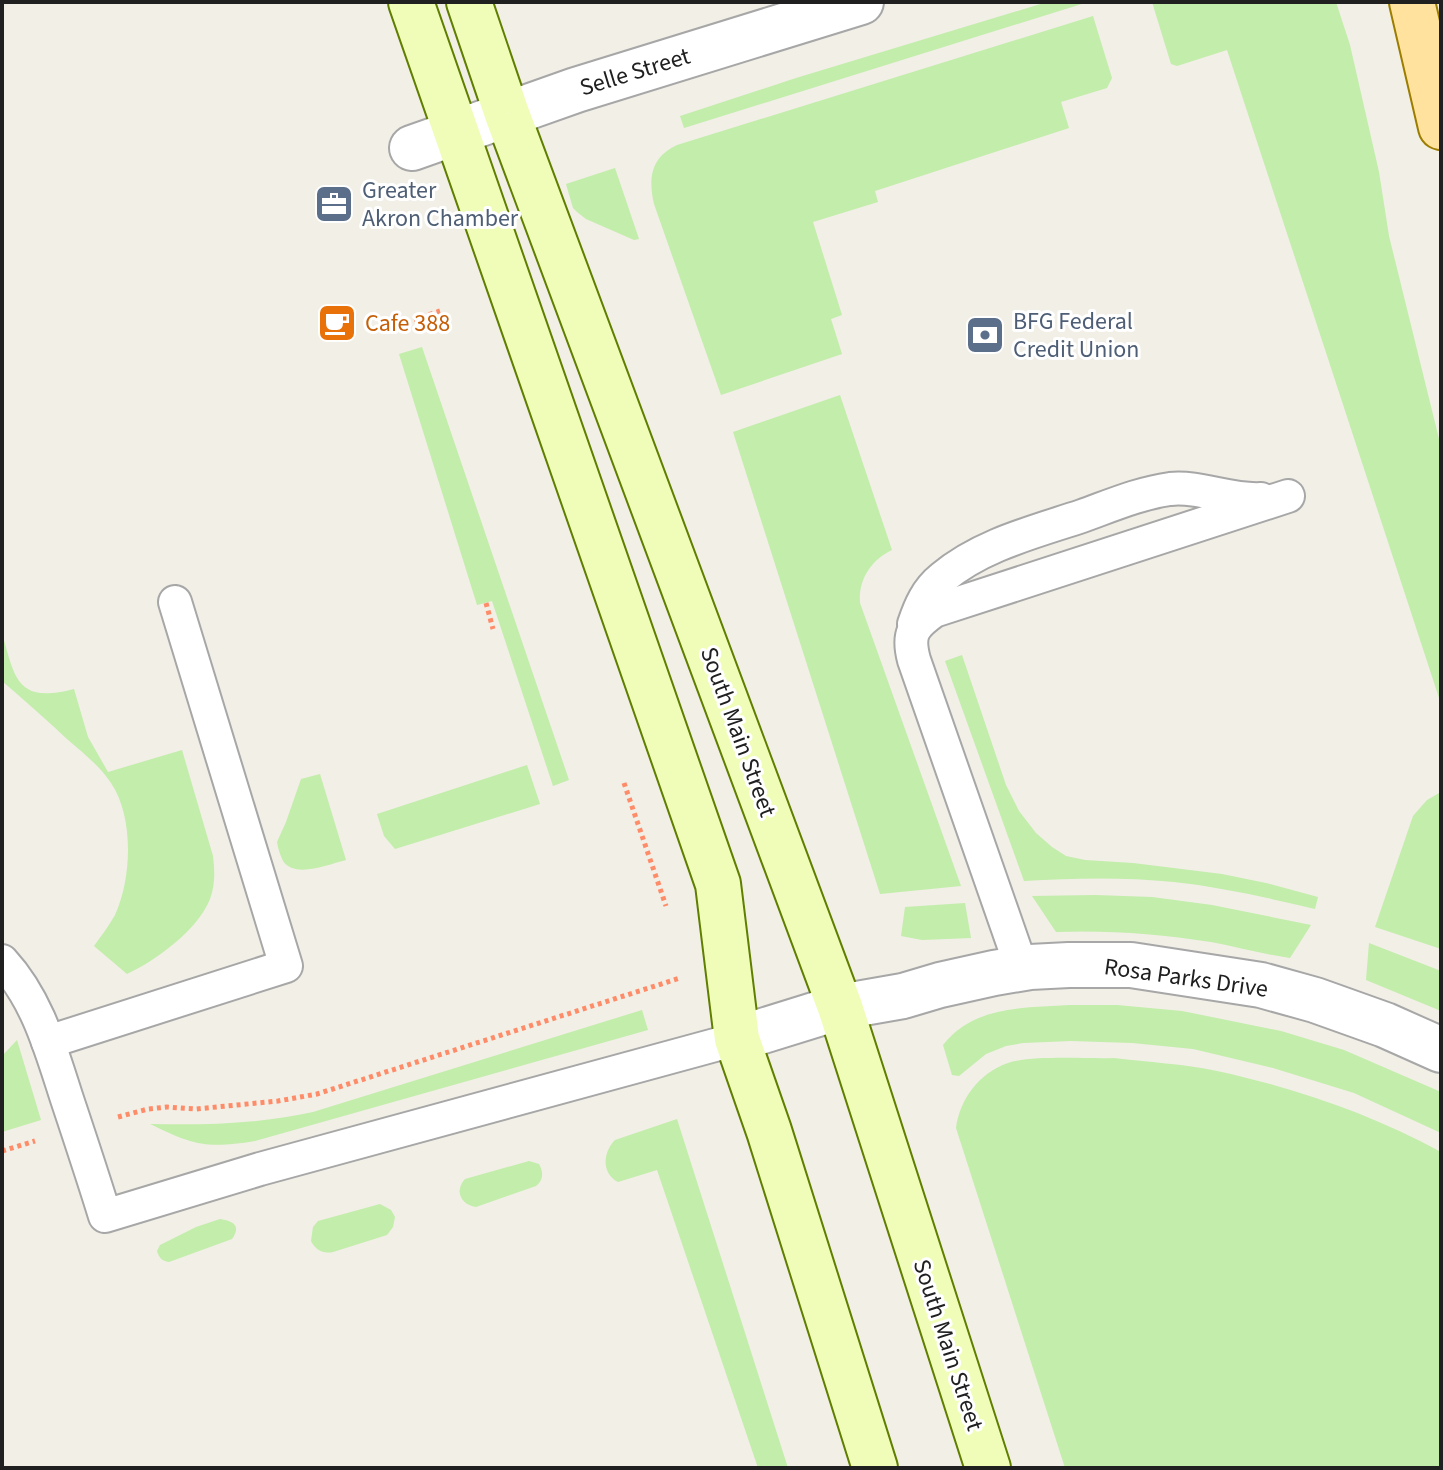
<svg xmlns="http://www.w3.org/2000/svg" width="1443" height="1470" viewBox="0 0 1443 1470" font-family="'Source Sans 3',sans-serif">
<rect width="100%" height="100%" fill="#f1efe6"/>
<g fill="#c2edaa">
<path d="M 1047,2 L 1088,2 L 684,128 L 680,116 L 796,78 Z"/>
<path d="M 1152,2 L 1336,2 L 1350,45 L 1379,172 L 1389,236 L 1441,447 L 1441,704 L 1227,50 L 1177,66 L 1171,64 Z"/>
<path d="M 1093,16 L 1112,78 L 1107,88 L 1061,102 L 1069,128 L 875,191 L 878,202 L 813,222 L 842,315 L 831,319 L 842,354 L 721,395 L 654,204 C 648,178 651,157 677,145 Z"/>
<path d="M 615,168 L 639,239 L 634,240 L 586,219 L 577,212 L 573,208 L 566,184 Z"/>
<path d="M 422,347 L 569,780 L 553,786 L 492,601 L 477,605 L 399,354 Z"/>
<path d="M 840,395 L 892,550 C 871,560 858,580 860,603 L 961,886 L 880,894 L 733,432 Z"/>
<path d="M 2,633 C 15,679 17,704 74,689 L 88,737 L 108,772 L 182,750 L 213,856 C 215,871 215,886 210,899 C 198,930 155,961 127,974 L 94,946 C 101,936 109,926 115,915 C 132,878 134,817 111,783 C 100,766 82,752 67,739 C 46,719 24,700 2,681 Z"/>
<path d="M 962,655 L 1006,785 L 1019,811 L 1036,833 L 1052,847 L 1066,856 L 1085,860 L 1133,863 L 1222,874 L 1266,883 L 1318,897 L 1315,909 C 1268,898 1221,887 1174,882 C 1124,877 1074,878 1024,881 L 945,661 Z"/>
<path d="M 527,765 L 540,804 L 395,849 L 384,836 L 377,814 Z"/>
<path d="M 320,774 L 346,860 C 329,864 295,879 283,861 C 280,855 278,848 277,842 L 286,822 L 301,779 Z"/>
<path d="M 1441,792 L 1441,949 L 1375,927 L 1413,816 L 1427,800 Z"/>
<path d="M 1095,895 L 1152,897 L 1212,905 L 1311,925 L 1290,958 C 1263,954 1237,947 1211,942 C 1159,934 1108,930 1056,932 L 1032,896 Z"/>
<path d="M 965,903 L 971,938 L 922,940 L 901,936 L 905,907 Z"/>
<path d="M 1369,943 L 1441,971 L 1441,1011 L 1366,980 Z"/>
<path d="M 1070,1005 L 1117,1005 L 1182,1011 L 1281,1031 L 1344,1050 L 1441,1092 L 1441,1133 L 1354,1093 L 1273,1068 L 1193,1049 L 1132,1043 L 1071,1041 L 1023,1043 L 1006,1046 L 986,1054 L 959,1076 L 952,1075 L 943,1045 C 975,1005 1024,1008 1070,1005 Z"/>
<path d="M 642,1010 L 648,1030 L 255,1141 C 206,1149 193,1145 150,1124 C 207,1125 257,1124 313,1112 Z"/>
<path d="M 17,1040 L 41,1120 L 2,1132 L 2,1056 Z"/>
<path d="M 1114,1058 C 1148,1062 1183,1064 1217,1071 C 1295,1088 1371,1114 1441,1152 L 1441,1468 L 1065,1468 L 956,1128 C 960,1099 979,1073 1008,1063 C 1032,1055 1086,1059 1114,1058 Z"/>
<path d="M 677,1119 L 788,1468 L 758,1468 L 657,1170 L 618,1182 C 601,1173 603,1152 615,1140 Z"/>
<path d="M 529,1161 L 539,1164 C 544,1173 543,1181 536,1186 L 476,1207 C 461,1205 454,1191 465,1179 Z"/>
<path d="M 380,1204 L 391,1210 L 395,1217 L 393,1227 L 387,1235 L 333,1252 C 322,1254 316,1250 311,1241 L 313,1227 L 318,1221 Z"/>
<path d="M 220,1219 C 234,1221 241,1226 232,1239 L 169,1262 C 162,1261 159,1258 157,1251 L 160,1245 L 196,1227 Z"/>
</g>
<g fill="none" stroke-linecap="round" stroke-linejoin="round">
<defs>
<g id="lane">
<path d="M 914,624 C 920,606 927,590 942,578 C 981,545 1034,532 1082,516 C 1110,506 1140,493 1170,489 C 1201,486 1230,501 1261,499"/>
<path d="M 2,961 C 38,1000 51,1050 67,1099 C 80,1138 93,1177 105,1216 L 260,1169 L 737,1039"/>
<path d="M 1022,969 L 914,660 C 907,634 913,626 934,611 L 1288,496"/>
<path d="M 48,1042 L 286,966 L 175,602"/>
</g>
<g id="street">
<path d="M 412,148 L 576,90 L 861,2"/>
<path d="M 737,1039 L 840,1007 L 903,996 L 940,985 L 994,973 L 1030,967 L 1069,965 L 1131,965 L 1261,985 L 1315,1000 L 1385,1025 L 1441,1050"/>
</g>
<g id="secondary">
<path d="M 411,2 L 718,884 L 737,1039 L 769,1131 L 875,1468"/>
<path d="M 469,2 L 507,114 L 840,1007 L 988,1468"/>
</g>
<path id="primary" d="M 1412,2 L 1441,127"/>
</defs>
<use href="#lane" stroke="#a7a7a7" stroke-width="36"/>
<use href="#street" stroke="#a7a7a7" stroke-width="48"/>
<use href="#secondary" stroke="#607e00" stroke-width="48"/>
<use href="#primary" stroke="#9c7d00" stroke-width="48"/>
<g stroke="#ff8c69" stroke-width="5" stroke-dasharray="4 4" stroke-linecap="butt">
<path d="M 391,327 L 440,311"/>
<path d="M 486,603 L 493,629"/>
<path d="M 624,783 L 666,906"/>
<path d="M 118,1117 L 148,1109 L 167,1107 L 196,1109 L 278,1101 L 317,1094 L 680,978"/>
<path d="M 2,1151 L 35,1141"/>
</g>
<use href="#lane" stroke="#fff" stroke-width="32"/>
<use href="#street" stroke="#fff" stroke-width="44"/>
<use href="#secondary" stroke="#f0fdb9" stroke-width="44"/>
<use href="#primary" stroke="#ffe29d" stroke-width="44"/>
</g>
<defs>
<symbol id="office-square" viewBox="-11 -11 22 22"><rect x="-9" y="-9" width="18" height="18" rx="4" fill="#5c6f8a" stroke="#fff"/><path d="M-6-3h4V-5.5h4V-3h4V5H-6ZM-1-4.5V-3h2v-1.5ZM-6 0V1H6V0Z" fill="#fff"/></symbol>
<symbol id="cafe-square" viewBox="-11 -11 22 22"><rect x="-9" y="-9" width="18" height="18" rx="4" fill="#e8710a" stroke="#fff"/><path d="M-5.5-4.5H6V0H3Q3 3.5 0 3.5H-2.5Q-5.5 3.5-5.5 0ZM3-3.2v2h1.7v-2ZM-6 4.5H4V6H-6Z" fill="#fff"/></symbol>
<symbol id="bank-square" viewBox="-11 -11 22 22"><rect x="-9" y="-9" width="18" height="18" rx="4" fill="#5c6f8a" stroke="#fff"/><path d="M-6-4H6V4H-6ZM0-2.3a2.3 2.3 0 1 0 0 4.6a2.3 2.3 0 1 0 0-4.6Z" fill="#fff"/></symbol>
</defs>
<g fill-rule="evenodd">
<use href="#office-square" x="312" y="182" width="44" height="44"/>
<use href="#cafe-square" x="315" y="301" width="44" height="44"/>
<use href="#bank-square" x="963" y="313" width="44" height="44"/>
</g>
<g text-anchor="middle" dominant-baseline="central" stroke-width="6" stroke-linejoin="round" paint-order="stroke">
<g font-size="24" fill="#202020" stroke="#fff">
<text transform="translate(635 72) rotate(-17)">Selle Street</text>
<text transform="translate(738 732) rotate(70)">South Main Street</text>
<text transform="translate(1186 978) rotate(8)">Rosa Parks Drive</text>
<text transform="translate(948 1345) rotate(72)">South Main Street</text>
</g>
<g font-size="24" fill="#4e5e75" stroke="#fff" text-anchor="start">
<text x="362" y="190">Greater<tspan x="362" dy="28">Akron Chamber</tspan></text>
<text x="1013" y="321">BFG Federal<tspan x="1013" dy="28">Credit Union</tspan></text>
</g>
<g font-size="24" fill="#c56008" stroke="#fff" text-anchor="start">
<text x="365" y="323">Cafe 388</text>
</g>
</g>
<rect width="1443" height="1470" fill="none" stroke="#202020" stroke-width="8"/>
</svg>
